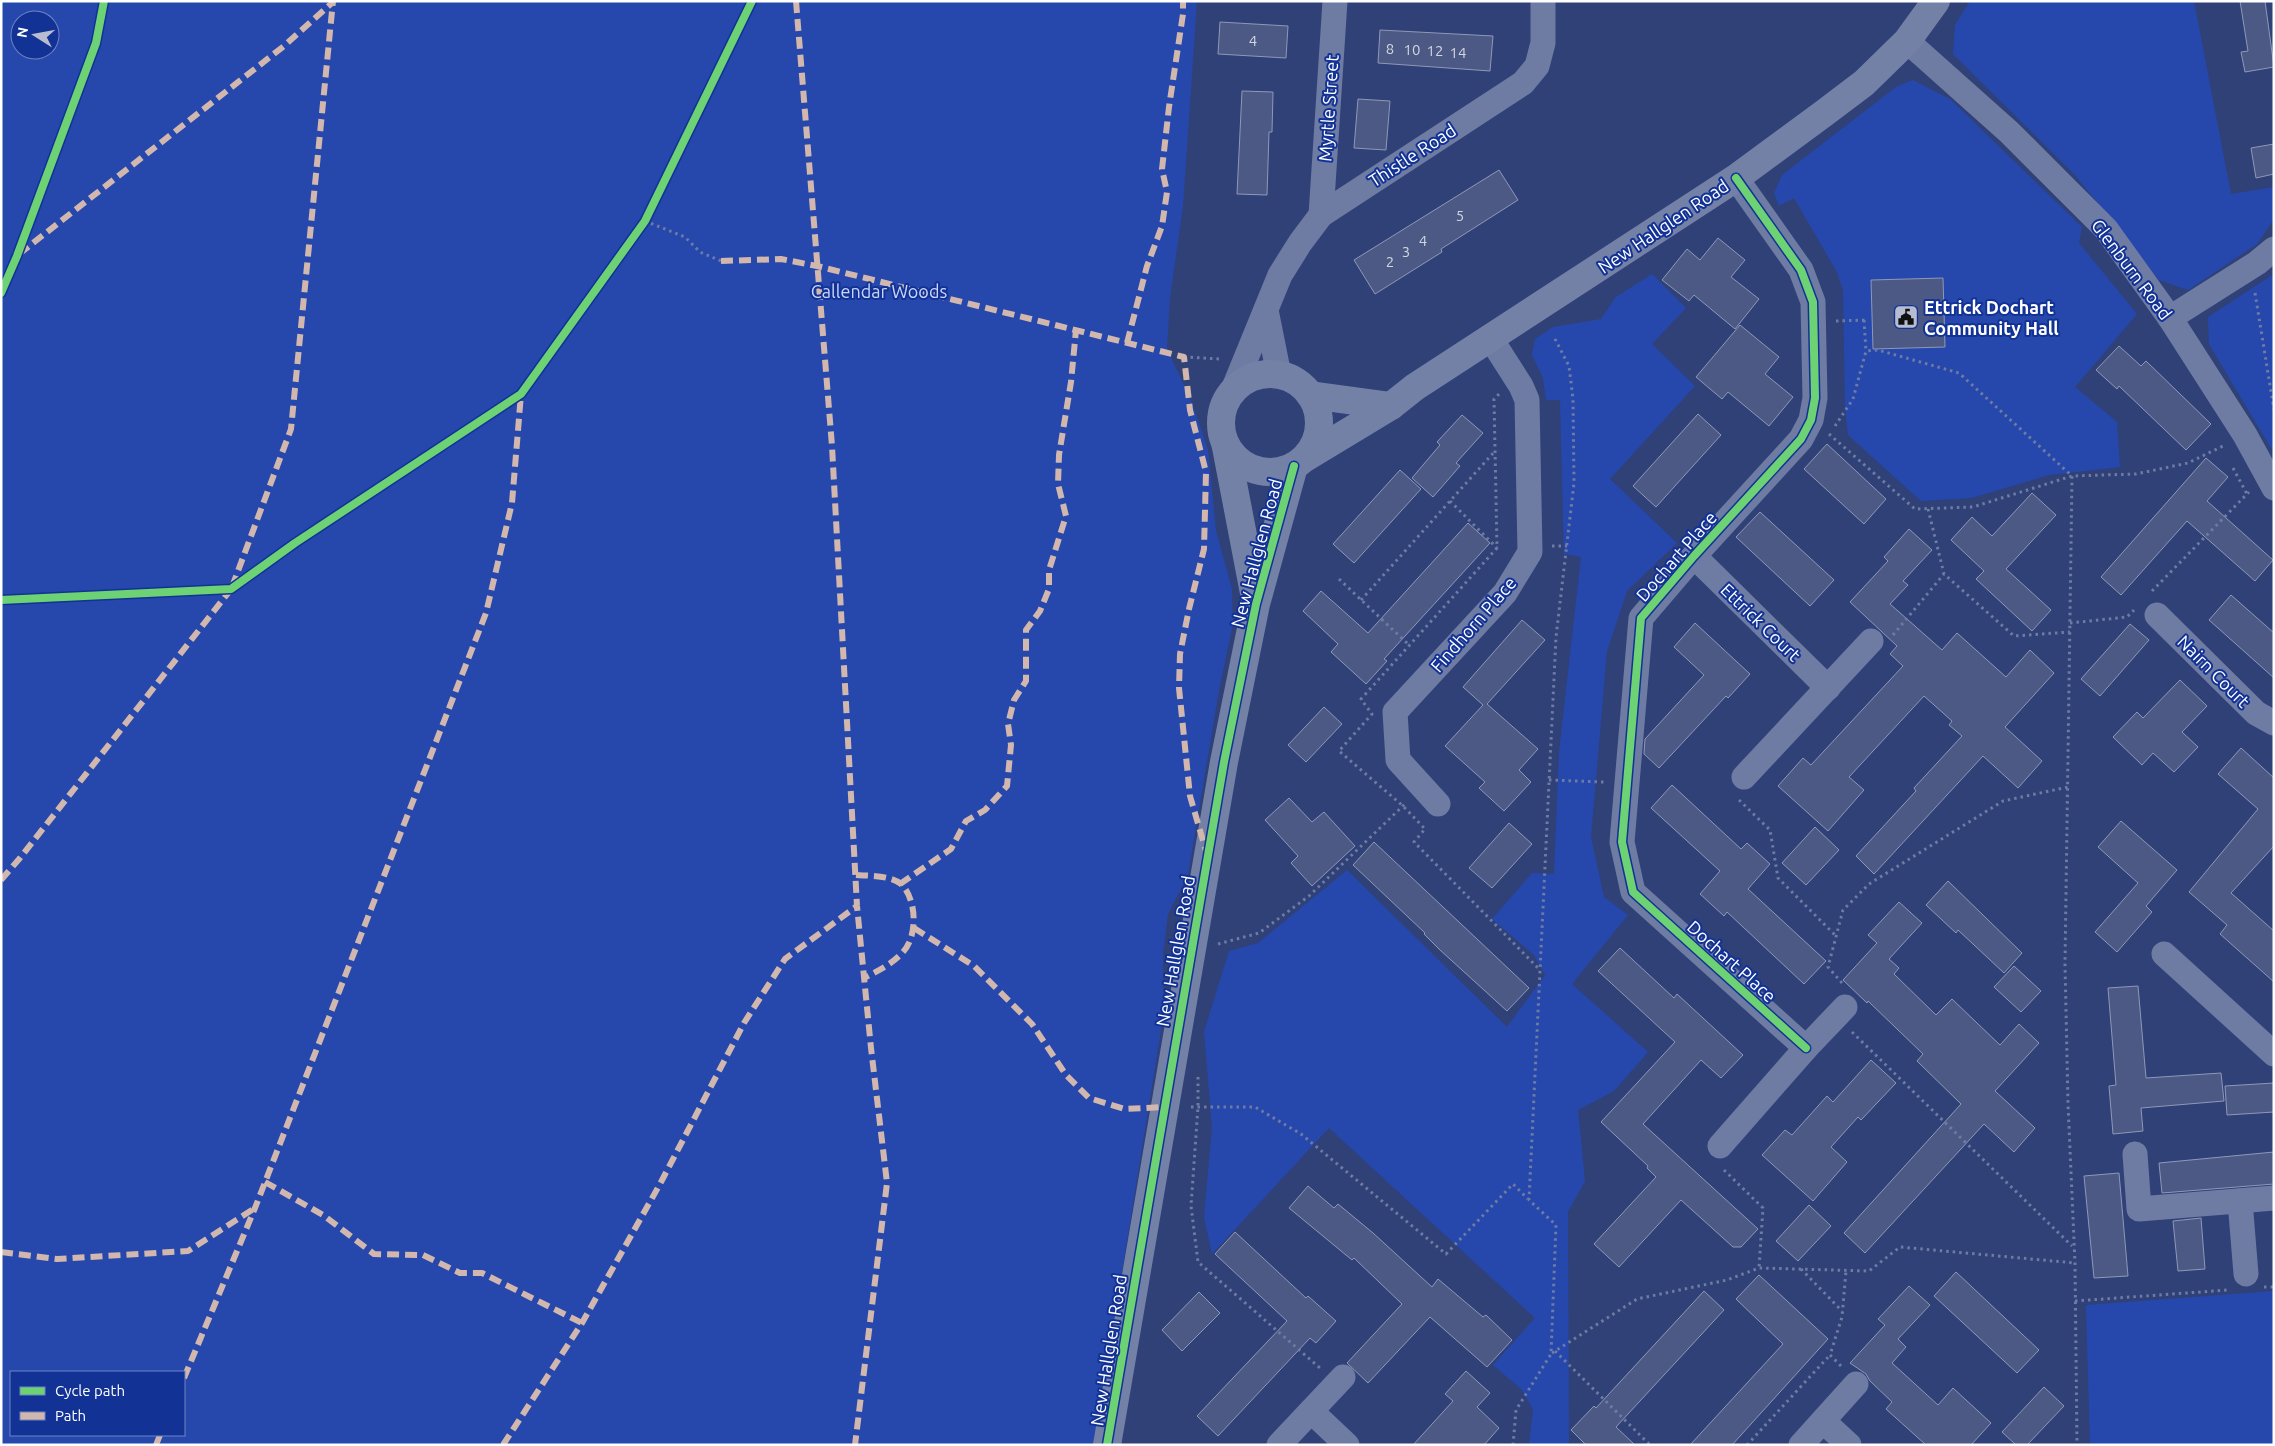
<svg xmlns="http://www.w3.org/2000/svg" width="2275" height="1446" viewBox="0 0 2275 1446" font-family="Ubuntu,sans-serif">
<rect width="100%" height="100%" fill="#304178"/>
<g fill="#2648ad" fill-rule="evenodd">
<path d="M 1,1 L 1197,1 L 1183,206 L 1170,298 L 1167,349 L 1191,400 L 1208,449 L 1216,531 L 1232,589 L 1233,624 L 1219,690 L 1188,875 L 1168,914 L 1163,954 L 1163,1018 L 1094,1445 L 1,1445 ZM 20,20 L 50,20 L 50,50 L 20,50 ZM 11,1372 L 184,1372 L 184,1435 L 11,1435 Z"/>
<path d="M 1970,1 L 2194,1 L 2231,194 L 2274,187 L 2274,219 L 2257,244 L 2188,290 L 2159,280 L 2075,175 L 1953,54 L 1955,25 Z"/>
<path d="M 1913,80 L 1950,99 L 2082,227 L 2079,243 L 2137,314 L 2075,387 L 2117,422 L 2120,467 L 2049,475 L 1971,498 L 1921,501 L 1848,435 L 1845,408 L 1843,290 L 1837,272 L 1794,198 L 1779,206 L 1774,193 L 1782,175 L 1896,87 Z"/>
<path d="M 1652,274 L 1686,308 L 1652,344 L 1695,386 L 1610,479 L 1677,543 L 1627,591 L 1607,651 L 1591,837 L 1604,897 L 1628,915 L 1572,984 L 1648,1052 L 1614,1091 L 1578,1110 L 1585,1181 L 1568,1212 L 1569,1445 L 1529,1445 L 1533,1409 L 1522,1390 L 1493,1365 L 1535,1318 L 1329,1128 L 1212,1254 L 1204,1217 L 1212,1127 L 1204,1032 L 1229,951 L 1258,943 L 1347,870 L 1507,1027 L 1545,975 L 1534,955 L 1492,919 L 1532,873 L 1554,874 L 1559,752 L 1581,557 L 1564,554 L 1560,400 L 1546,400 L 1543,378 L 1532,355 L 1535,339 L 1553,327 L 1601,319 L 1616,297 Z"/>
<path d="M 2274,274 L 2274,453 L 2209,344 L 2208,317 Z"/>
<path d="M 2274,1291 L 2274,1445 L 2090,1445 L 2086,1305 Z"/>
</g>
<g fill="#4c5985" stroke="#8e98b8">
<path d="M 2240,1 L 2265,1 L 2274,67 L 2245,72 L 2241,52 L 2248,51 Z"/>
<path d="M 1220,22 L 1288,26 L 1286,58 L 1218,54 Z"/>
<path d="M 1380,30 L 1493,36 L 1490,71 L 1378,63 Z"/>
<path d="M 1242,91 L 1273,92 L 1272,132 L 1269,132 L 1267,195 L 1237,194 Z"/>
<path d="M 1358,99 L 1390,101 L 1386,150 L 1354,148 Z"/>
<path d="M 2274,144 L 2274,174 L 2256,178 L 2251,148 Z"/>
<path d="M 1499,170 L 1518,200 L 1441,249 L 1442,252 L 1375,294 L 1354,260 Z"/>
<path d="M 1718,238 L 1745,260 L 1731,277 L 1759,299 L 1735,329 L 1694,295 L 1689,301 L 1662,280 L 1687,249 L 1700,260 Z"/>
<path d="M 1943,278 L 1945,347 L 1873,349 L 1871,280 Z"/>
<path d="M 1740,325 L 1779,357 L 1765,374 L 1793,397 L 1769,426 L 1728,392 L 1722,399 L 1696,377 Z"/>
<path d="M 2119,346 L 2141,366 L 2146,361 L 2211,424 L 2186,450 L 2119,386 L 2117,389 L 2096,370 Z"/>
<path d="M 1698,414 L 1721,435 L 1656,507 L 1633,486 Z"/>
<path d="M 1462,415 L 1483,433 L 1456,463 L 1460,466 L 1433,497 L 1412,478 L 1440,445 L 1437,442 Z"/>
<path d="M 1827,444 L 1886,499 L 1864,524 L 1804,469 Z"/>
<path d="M 2206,458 L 2228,477 L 2207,501 L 2273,560 L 2255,581 L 2187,521 L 2121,595 L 2101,577 Z"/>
<path d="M 1400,470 L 1421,489 L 1354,563 L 1333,544 Z"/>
<path d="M 2032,493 L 2056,515 L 2006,569 L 2051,610 L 2032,631 L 1976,579 L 1984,571 L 1951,540 L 1972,517 L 1992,536 Z"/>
<path d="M 1760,512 L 1834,580 L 1810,606 L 1736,537 Z"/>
<path d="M 1468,523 L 1490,543 L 1384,659 L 1387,661 L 1366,684 L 1331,652 L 1338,644 L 1303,611 L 1321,591 L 1368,633 Z"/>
<path d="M 1909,529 L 1932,550 L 1903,581 L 1908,585 L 1890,604 L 1942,650 L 1957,633 L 2006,677 L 2030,650 L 2054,673 L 2005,727 L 2042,761 L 2018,788 L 1983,756 L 1874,874 L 1856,856 L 1916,791 L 1914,788 L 1962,736 L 1949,725 L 1952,721 L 1924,696 L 1849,777 L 1864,790 L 1828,831 L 1778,786 L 1803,758 L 1811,765 L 1903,666 L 1890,654 L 1897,646 L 1850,602 L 1888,561 L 1884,557 Z"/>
<path d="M 2231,595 L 2274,633 L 2274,678 L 2209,620 Z"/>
<path d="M 1522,620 L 1545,640 L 1487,704 L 1538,749 L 1519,770 L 1531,782 L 1504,811 L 1479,788 L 1485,782 L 1445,746 L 1483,705 L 1463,687 Z"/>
<path d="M 1695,623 L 1750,674 L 1728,698 L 1726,696 L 1659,768 L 1644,754 L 1645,739 L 1704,675 L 1674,647 Z"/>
<path d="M 2130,624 L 2149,640 L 2100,696 L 2081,679 Z"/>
<path d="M 2180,680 L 2207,706 L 2182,732 L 2198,747 L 2174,772 L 2153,753 L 2142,765 L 2113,737 L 2137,712 L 2143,718 Z"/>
<path d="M 1324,707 L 1342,724 L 1306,762 L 1288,745 Z"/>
<path d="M 2241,748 L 2274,778 L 2274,846 L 2231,893 L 2274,931 L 2274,982 L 2220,934 L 2227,925 L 2189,892 L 2258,809 L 2218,774 Z"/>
<path d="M 1672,785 L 1741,849 L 1747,843 L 1770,864 L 1748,889 L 1826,961 L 1804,984 L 1727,912 L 1724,916 L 1700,894 L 1720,871 L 1651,808 Z"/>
<path d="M 1289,798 L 1312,822 L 1324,812 L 1355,846 L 1312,886 L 1291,863 L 1298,856 L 1265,820 Z"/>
<path d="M 2121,821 L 2177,870 L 2146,906 L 2152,912 L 2117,952 L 2095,932 L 2138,883 L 2098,847 Z"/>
<path d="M 1509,823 L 1532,844 L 1492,888 L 1469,868 Z"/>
<path d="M 1815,827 L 1839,850 L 1806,885 L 1782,863 Z"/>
<path d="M 1374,842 L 1529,988 L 1507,1011 L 1440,950 L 1424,934 L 1425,933 L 1353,865 Z"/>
<path d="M 1948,881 L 2022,953 L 2004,973 L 1958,930 L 1956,933 L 1926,905 Z"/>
<path d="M 1899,902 L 1922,923 L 1889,959 L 1899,968 L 1894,974 L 1936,1015 L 1952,999 L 2000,1045 L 2019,1024 L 2039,1043 L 1995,1091 L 2035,1128 L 2014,1152 L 1984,1124 L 1865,1253 L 1844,1233 L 1961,1104 L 1917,1061 L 1923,1054 L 1868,1001 L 1867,1003 L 1843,980 L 1877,943 L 1868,935 Z"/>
<path d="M 1620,948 L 1674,998 L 1677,994 L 1743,1055 L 1721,1078 L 1701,1060 L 1643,1124 L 1758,1229 L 1741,1247 L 1733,1247 L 1681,1200 L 1619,1267 L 1594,1244 L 1656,1177 L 1647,1168 L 1648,1166 L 1601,1122 L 1675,1042 L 1598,971 Z"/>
<path d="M 2014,966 L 2041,991 L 2021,1012 L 1994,987 Z"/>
<path d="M 2138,986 L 2146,1078 L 2221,1073 L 2224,1101 L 2141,1108 L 2143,1131 L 2113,1134 L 2109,1086 L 2116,1085 L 2108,988 Z"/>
<path d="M 1871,1060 L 1896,1083 L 1861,1120 L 1858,1117 L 1831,1147 L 1847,1162 L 1813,1201 L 1762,1155 L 1785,1130 L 1792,1135 L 1827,1096 L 1833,1102 Z"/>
<path d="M 2274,1083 L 2274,1112 L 2227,1115 L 2225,1086 Z"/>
<path d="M 2274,1152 L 2274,1184 L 2162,1193 L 2159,1163 Z"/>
<path d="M 2119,1173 L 2128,1276 L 2094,1278 L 2084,1176 Z"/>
<path d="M 1308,1186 L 1334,1208 L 1338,1204 L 1373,1233 L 1432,1287 L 1438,1279 L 1483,1317 L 1486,1315 L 1512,1340 L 1487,1367 L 1430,1317 L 1368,1383 L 1347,1363 L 1402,1304 L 1354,1258 L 1352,1260 L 1289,1208 Z"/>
<path d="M 1809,1205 L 1831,1226 L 1798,1261 L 1776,1241 Z"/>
<path d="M 2201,1218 L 2205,1269 L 2178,1271 L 2173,1221 Z"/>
<path d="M 1235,1232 L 1306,1298 L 1308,1296 L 1336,1321 L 1316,1343 L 1310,1338 L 1218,1436 L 1197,1416 L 1287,1321 L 1215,1254 Z"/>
<path d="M 1956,1272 L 2039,1350 L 2017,1373 L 1934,1296 Z"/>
<path d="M 1759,1275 L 1828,1339 L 1732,1445 L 1690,1445 L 1783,1344 L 1736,1299 Z"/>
<path d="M 1909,1286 L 1930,1305 L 1898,1339 L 1906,1347 L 1892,1363 L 1938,1405 L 1953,1388 L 1991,1423 L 1971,1445 L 1926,1445 L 1886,1409 L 1892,1402 L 1870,1381 L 1866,1374 L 1850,1363 L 1885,1325 L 1878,1319 Z"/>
<path d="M 1704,1291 L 1724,1310 L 1616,1427 L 1635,1445 L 1586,1445 L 1571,1430 L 1594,1406 L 1596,1408 Z"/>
<path d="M 1199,1292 L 1220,1313 L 1182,1351 L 1162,1330 Z"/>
<path d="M 1466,1371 L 1490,1393 L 1477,1407 L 1499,1428 L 1484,1445 L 1413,1445 L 1453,1401 L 1445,1394 Z"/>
<path d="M 2044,1387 L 2064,1406 L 2027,1445 L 2016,1445 L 2002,1432 Z"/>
</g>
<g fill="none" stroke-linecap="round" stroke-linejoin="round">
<g stroke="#6e7ba3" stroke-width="3" stroke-dasharray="2.5 4" stroke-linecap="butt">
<path d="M 645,221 L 685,237 L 700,252 L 721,261"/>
<path d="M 1,293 L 17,256 L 96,43 L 104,1"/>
<path d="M 2255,293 L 2274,410"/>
<path d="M 1864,320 L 1866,351"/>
<path d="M 1836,321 L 1868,320"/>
<path d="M 1184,357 L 1220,359"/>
<path d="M 1499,394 L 1494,399 L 1497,548 L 1361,699 L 1372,714 L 1339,751 L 1403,806 L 1425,829 L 1414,842 L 1539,969"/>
<path d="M 1835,426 L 1853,399 L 1866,351 L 1878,350 L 1959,373 L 2072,476 L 2065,964 L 2068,1104 L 2075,1263 L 2077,1445"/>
<path d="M 1829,434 L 1915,509 L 1973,507 L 2072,476 L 2136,474 L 2188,463 L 2225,445"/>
<path d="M 2233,468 L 2247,494"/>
<path d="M 1450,501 L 1497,548"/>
<path d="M 1928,509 L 1944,574 L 2014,636 L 2070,632"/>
<path d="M 1552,546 L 1567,546"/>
<path d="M 1339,579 L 1409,645"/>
<path d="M 2152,591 L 2249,492"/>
<path d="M 1361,600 L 1495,451"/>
<path d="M 2070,623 L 2127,617 L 2134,610"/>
<path d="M 1893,635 L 1944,574"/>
<path d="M 1549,780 L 1604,782"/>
<path d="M 1739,800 L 1770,830 L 1778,878 L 1836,936"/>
<path d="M 1218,944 L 1259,933 L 1309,896 L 1406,803"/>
<path d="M 1842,983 L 1828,967 L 1843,910 L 1869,884 L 2003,801 L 2068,787"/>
<path d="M 1852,1032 L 2072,1246"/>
<path d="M 1198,1077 L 1198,1107 L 1191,1206 L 1198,1262 L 1320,1368"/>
<path d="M 1191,1107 L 1255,1107 L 1301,1134 L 1446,1254 L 1513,1184 L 1528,1199"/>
<path d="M 1724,1170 L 1763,1208 L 1759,1268"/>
<path d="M 1801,1269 L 1842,1311"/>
<path d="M 2264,1287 L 2274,1287"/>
<path d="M 2075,1301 L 2228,1290"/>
<path d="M 1555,1351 L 1650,1445"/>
<path d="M 1552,1353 L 1637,1299 L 1727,1280 L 1759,1268 L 1869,1271 L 1900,1247 L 2075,1263"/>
<path d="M 1841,1366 L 1830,1355 L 1842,1317 L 1846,1271"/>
<path d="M 1513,1445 L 1516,1410 L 1551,1354 L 1556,1225 L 1529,1200 L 1556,637 L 1574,483 L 1573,399 L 1569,366 L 1554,337"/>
<path d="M 1747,1445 L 1830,1355"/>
</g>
<g stroke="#6e7ba3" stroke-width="25">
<path d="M 1907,41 L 2009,132 L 2106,229 L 2170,318 L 2245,435 L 2274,488"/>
<path d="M 1736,178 L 1801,270 L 1813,302 L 1815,398 L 1811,420 L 1801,439 L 1694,556 L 1641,618 L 1622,842 L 1633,892 L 1806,1048"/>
<path d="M 1321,215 L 1335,1"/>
<path d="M 1266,310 L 1279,375"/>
<path d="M 2170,318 L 2257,263 L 2274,249"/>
<path d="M 1233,390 L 1280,275 L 1300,243 L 1321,215 L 1523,83 L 1537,66 L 1543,43 L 1543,1"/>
<path d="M 1694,556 L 1828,688"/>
<path d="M 2157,615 L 2256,713 L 2274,723"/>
<path d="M 1744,777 L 1871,641"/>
<path d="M 1438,804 L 1398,760 L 1395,712 L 1505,593 L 1530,552 L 1527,400 L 1521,386 L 1491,339"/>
<path d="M 2164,954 L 2274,1054"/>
<path d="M 1720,1146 L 1806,1048 L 1845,1007"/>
<path d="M 2135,1154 L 2139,1209 L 2274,1198"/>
<path d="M 2240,1201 L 2246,1274"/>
<path d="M 1311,1411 L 1347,1445"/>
<path d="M 1823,1421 L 1849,1445"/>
<path d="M 1279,1445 L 1343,1377"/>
<path d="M 1801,1445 L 1856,1384"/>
</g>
<g stroke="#7481a7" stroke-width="28">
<circle cx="1270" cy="423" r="49"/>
<path d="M 1310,395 L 1391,406"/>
<path d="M 1226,447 L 1255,598"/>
<path d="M 1305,458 L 1391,406 L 1415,387 L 1736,178 L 1823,114 L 1864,83 L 1907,41 L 1936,1"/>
<path d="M 1107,1445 L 1224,762 L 1256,604 L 1294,466"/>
</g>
<g stroke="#d1b7ad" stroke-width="6" stroke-dasharray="12 6" stroke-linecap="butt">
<path d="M 796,1 L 832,446 L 857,906 L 871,1048 L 887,1183 L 855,1445"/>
<path d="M 19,254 L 284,46 L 333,2"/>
<path d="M 721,261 L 781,259 L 817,266 L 1184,357 L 1190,410 L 1206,472 L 1204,549 L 1189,609 L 1180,654 L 1179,688 L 1190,796 L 1206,851"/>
<path d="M 1127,343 L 1147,266 L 1162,226 L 1167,192 L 1162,169 L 1169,107 L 1183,14 L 1183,1"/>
<path d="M 232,587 L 291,429 L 333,1"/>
<path d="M 856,875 C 869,876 890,875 901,884 C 917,899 918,936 903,952 C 892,964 878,971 864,978"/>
<path d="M 1,880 L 20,858 L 232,588"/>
<path d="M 900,884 L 951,849 L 966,821 L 985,810 L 1007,786 L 1011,745 L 1008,724 L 1014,700 L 1026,681 L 1026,630 L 1040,611 L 1049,589 L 1049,570 L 1066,516 L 1058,484 L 1059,455 L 1071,382 L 1076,330"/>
<path d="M 914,928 L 974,966 L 1032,1024 L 1066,1075 L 1089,1098 L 1125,1109 L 1164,1107"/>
<path d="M 265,1182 L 323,1215 L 374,1254 L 423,1255 L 460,1273 L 482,1273 L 582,1323"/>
<path d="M 1,1252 L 57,1259 L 188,1251 L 255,1208"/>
<path d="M 184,1378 L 255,1208 L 486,613 L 512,503 L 521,394"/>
<path d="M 156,1445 L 160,1435"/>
<path d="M 503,1445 L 582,1323 L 660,1184 L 744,1023 L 785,959 L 857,906"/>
</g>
<defs>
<g id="cycleway">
<path d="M 1736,178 L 1801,270 L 1813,302 L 1815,398 L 1811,420 L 1801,439 L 1694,556 L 1641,618 L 1622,842 L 1633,892 L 1806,1048"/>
<path d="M 1,293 L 17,256 L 96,43 L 104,1"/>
<path d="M 1,600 L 231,589 L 295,543 L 521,394 L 645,221 L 752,1"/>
<path d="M 1107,1445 L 1224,762 L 1256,604 L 1294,466"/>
</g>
</defs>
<use href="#cycleway" stroke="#123296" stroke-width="11"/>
<use href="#cycleway" stroke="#6cd273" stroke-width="8"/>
</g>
<defs>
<symbol id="civic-square" viewBox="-11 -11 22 22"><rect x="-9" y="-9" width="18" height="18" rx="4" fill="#b7bcd0" stroke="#123296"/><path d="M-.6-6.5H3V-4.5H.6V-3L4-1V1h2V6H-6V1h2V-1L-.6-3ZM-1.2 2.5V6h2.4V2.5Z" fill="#111"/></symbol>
</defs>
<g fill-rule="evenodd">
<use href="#civic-square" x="1892" y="303" width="28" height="28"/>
</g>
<g text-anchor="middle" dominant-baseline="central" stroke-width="4" stroke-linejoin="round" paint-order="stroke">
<g font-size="15" fill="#d2d6e0">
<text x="1253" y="40">4</text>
<text x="1390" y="48">8</text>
<text x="1412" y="49">10</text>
<text x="1435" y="50">12</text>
<text x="1458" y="52">14</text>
<text x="1460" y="215">5</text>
<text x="1423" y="240">4</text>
<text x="1406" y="251">3</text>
<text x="1390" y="261">2</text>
</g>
<g font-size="18" fill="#fff" stroke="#123296">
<text transform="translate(1328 108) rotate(-86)">Myrtle Street</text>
<text transform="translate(1412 155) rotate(-33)">Thistle Road</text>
<text transform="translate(1663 226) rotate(-34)">New Hallglen Road</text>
<text transform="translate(2132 269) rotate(53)">Glenburn Road</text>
<text transform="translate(1256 553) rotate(-75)">New Hallglen Road</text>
<text transform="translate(1676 556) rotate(-49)">Dochart Place</text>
<text transform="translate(1761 622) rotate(44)">Ettrick Court</text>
<text transform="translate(1473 624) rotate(-49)">Findhorn Place</text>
<text transform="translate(2214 671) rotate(45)">Nairn Court</text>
<text transform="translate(1175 951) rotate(-80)">New Hallglen Road</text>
<text transform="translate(1732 961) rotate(42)">Dochart Place</text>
<text transform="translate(1108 1350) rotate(-81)">New Hallglen Road</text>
</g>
<g font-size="18" fill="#cad7fd" stroke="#123296">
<text x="879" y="291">Callendar Woods</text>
</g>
<g font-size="18" font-weight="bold" fill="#fff" stroke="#123296" text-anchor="start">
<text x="1924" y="307">Ettrick Dochart<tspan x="1924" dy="21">Community Hall</tspan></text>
</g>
</g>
<rect width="2275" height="1446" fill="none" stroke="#ffffff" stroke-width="5"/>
<rect x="10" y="1371" width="175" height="65" fill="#123296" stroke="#7184c0"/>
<rect x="20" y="1387" width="25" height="8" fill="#6cd273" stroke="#7184c0"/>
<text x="55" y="1396" font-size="15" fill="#ffffff">Cycle path</text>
<rect x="20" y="1412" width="25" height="8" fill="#d1b7ad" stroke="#7184c0"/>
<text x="55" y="1421" font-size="15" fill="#ffffff">Path</text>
<g transform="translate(35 35) rotate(281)"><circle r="24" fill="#123296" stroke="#7184c0"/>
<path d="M0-4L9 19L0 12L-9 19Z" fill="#b7bcd0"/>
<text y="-8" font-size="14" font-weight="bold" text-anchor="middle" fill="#ffffff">N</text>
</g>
</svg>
